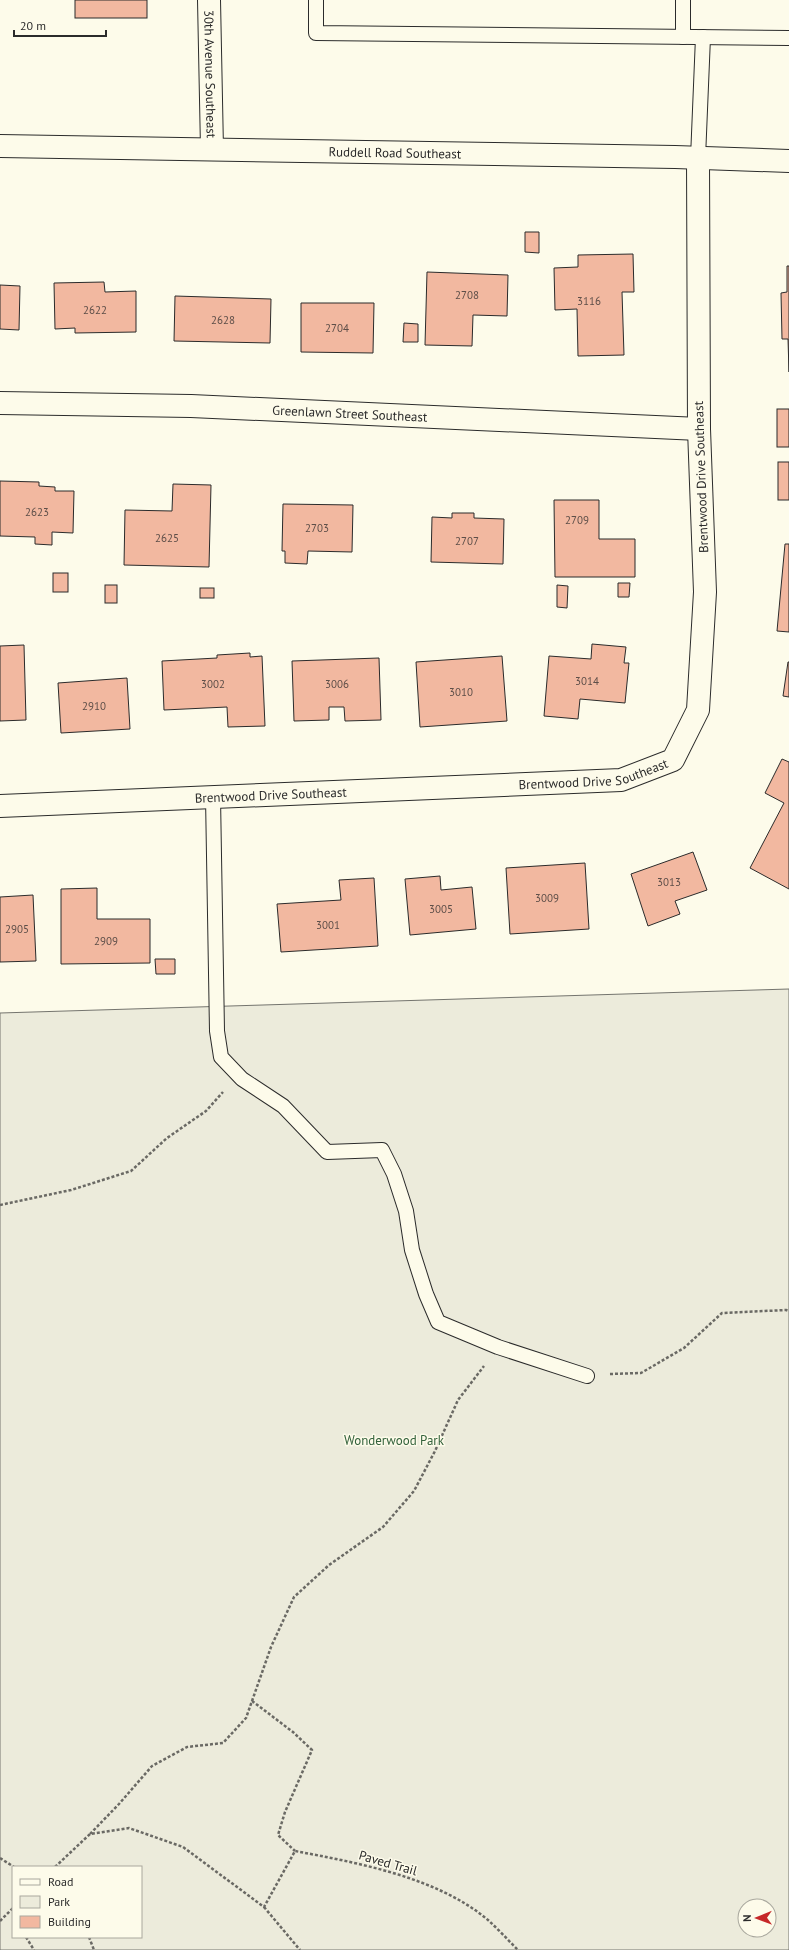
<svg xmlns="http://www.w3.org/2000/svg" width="789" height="1950" viewBox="0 0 789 1950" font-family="'PT Sans',sans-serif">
<rect width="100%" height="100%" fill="#fdfbea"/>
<path fill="#ecebdb" stroke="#74746e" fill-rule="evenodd" d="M 789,989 L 789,1950 L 0,1950 L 0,1013 ZM 13,1867 L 141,1867 L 141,1937 L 13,1937 ZM 745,1906 L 769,1906 L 769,1930 L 745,1930 Z"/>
<g fill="#f2b8a0" stroke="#2b2b2b">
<rect x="75" y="0" width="72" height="18"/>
<path d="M 525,232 L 539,232 L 539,253 L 525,252 Z"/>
<path d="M 633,254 L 634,292 L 622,292 L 624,355 L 578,356 L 577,309 L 555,310 L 554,268 L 578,267 L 578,255 Z"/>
<path d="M 787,266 L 789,266 L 789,372 L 788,339 L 782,339 L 781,293 L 787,292 Z"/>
<path d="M 427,272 L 508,275 L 507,316 L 473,315 L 472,346 L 425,345 Z"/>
<path d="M 104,282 L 105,292 L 136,291 L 136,332 L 75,333 L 75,328 L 55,329 L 54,283 Z"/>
<path d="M 0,285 L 20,286 L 19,330 L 0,329 Z"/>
<path d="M 175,296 L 271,299 L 270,343 L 174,341 Z"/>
<path d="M 301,303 L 374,303 L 373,353 L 301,352 Z"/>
<path d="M 404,323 L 418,324 L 418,342 L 403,342 Z"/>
<rect x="777" y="409" width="12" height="38"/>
<rect x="778" y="462" width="11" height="38"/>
<path d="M 0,481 L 39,482 L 39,486 L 55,487 L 55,491 L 74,491 L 73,533 L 52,532 L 52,545 L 35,544 L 35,537 L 0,536 Z"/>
<path d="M 173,484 L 211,485 L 209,567 L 124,565 L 125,510 L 172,511 Z"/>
<path d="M 554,500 L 599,500 L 599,539 L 635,539 L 635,577 L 555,577 Z"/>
<path d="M 283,504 L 353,505 L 352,552 L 308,551 L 307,564 L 285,563 L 285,551 L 282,551 Z"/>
<path d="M 452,513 L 474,513 L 474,518 L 504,519 L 503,564 L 431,562 L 432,517 L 452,518 Z"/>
<path d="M 785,544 L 789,544 L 789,632 L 777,631 Z"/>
<rect x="53" y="573" width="15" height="19"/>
<path d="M 618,583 L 630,583 L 629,597 L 618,597 Z"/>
<rect x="105" y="585" width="12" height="18"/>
<path d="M 557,585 L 568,586 L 567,608 L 557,607 Z"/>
<rect x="200" y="588" width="14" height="10"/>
<path d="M 592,644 L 626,647 L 624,663 L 629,663 L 625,703 L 580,699 L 578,719 L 544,716 L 549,656 L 591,659 Z"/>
<path d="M 24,645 L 26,720 L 0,721 L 0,646 Z"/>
<path d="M 250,653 L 250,657 L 262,656 L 265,726 L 228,727 L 227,707 L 164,710 L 162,661 L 217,658 L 217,655 Z"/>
<path d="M 502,656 L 507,721 L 420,727 L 416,662 Z"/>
<path d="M 379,658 L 381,720 L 345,721 L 344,707 L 329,707 L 329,720 L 294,721 L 292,661 Z"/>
<path d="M 788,662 L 789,662 L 789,697 L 783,696 Z"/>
<path d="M 127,678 L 130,729 L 61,733 L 58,683 Z"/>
<path d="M 782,759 L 789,762 L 789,889 L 750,868 L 784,803 L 765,793 Z"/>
<path d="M 693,852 L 707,890 L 675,901 L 680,914 L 648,926 L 631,874 Z"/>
<path d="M 585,863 L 589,929 L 510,934 L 506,868 Z"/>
<path d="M 440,876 L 441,890 L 472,887 L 476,929 L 410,935 L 405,879 Z"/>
<path d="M 374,878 L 378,946 L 281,952 L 277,904 L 341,900 L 339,880 Z"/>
<path d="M 97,888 L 97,919 L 150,919 L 150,963 L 61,964 L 61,889 Z"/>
<path d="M 33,895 L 36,961 L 0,962 L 0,897 Z"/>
<path d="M 155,959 L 175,959 L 175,974 L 156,974 Z"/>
</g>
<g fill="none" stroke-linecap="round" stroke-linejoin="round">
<defs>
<g id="lane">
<path d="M 316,0 L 316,33 L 789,38"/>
<path d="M 683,0 L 683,37"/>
<path d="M 698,158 L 703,37"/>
<path d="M 213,797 L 217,1031 L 221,1057 L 242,1079 L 283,1106 L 327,1152 L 382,1150 L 394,1174 L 406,1211 L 412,1250 L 426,1294 L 438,1322 L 498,1347 L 587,1376"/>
</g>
<g id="street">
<path id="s1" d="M 209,0 L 212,149"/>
<path id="s2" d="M 0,403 L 191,406 L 699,429"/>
<path id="s3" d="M 0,806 L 621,780 L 673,760 L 698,710 L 705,592 L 699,429 L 698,158"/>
</g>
<g id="secondary">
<path id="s4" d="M 0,146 L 675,157 L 789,161"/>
</g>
</defs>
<use href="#lane" stroke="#2b2b2b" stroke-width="16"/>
<use href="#street" stroke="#2b2b2b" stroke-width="24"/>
<use href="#secondary" stroke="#2b2b2b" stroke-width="24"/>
<g stroke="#6a6964" stroke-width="2.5" stroke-dasharray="3 2" stroke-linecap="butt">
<path d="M 0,1205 L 71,1190 L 131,1171 L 167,1138 L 206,1111 L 223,1092"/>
<path d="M 610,1374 L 641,1373 L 684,1348 L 722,1313 L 786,1310 L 789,1311"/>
<path d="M 252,1701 L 293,1732 L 312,1750 L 285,1812 L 278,1835 L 295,1851"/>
<path d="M 90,1834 L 119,1804 L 152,1766 L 187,1747 L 223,1743 L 246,1718 L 271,1647 L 294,1597 L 329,1565 L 383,1527 L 414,1491 L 435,1451 L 458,1400 L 484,1366"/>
<path d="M 0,1858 L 14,1867"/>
<path d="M 55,1867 L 90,1834 L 129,1828 L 183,1847 L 264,1907 L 295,1851 C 358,1863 437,1877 488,1920 C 498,1929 508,1940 518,1950"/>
<path d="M 264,1907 L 300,1950"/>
<path d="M 0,1921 L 13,1908"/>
<path d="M 26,1937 L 34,1950"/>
<path d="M 89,1937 L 94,1950"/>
</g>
<use href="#lane" stroke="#fdfbea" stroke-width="14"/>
<use href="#street" stroke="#fdfbea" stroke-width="22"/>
<use href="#secondary" stroke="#fdfbea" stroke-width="22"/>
</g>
<g text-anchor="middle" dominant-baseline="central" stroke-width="3" stroke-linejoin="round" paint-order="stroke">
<g font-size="11" fill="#5d4e48">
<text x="467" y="295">2708</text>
<text x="589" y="301">3116</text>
<text x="95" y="310">2622</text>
<text x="223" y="320">2628</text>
<text x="337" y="328">2704</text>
<text x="37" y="512">2623</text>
<text x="577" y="520">2709</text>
<text x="317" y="528">2703</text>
<text x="167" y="538">2625</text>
<text x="467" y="541">2707</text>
<text x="587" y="681">3014</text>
<text x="213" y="684">3002</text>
<text x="337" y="684">3006</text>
<text x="461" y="692">3010</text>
<text x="94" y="706">2910</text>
<text x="669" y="882">3013</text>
<text x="547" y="898">3009</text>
<text x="441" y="909">3005</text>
<text x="328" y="925">3001</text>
<text x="17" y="929">2905</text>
<text x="106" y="941">2909</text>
</g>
<g font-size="13" fill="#2b2b2b" stroke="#fdfbea">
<text stroke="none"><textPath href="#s1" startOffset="74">30th Avenue Southeast</textPath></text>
<text stroke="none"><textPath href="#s4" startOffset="395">Ruddell Road Southeast</textPath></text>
<text stroke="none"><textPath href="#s2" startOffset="350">Greenlawn Street Southeast</textPath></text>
<text transform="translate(701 477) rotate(-92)">Brentwood Drive Southeast</text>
<text stroke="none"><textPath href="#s3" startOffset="595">Brentwood Drive Southeast</textPath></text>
<text stroke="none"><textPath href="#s3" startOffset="271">Brentwood Drive Southeast</textPath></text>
<text transform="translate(388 1863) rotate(16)">Paved Trail</text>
</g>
<g font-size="13" fill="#34623c" stroke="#fdfbea">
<text x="394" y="1440">Wonderwood Park</text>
</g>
</g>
<rect x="12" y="1866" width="130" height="72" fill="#fdfbea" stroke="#a9a89e"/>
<rect x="20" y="1879" width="20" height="6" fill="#fdfbea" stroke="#a9a89e"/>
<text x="48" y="1886" font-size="12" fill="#2b2b2b">Road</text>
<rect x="20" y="1896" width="20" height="12" fill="#ecebdb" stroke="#a9a89e"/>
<text x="48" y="1906" font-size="12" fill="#2b2b2b">Park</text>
<rect x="20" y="1916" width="20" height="12" fill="#f2b8a0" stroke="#a9a89e"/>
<text x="48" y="1926" font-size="12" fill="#2b2b2b">Building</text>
<g transform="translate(757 1918) rotate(269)"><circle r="19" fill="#fdfbea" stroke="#a9a89e"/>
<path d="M0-3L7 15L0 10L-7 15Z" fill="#c62828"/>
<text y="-6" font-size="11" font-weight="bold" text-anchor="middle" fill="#2b2b2b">N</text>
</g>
<path d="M14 30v6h92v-6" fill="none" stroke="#2b2b2b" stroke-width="2"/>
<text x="20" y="30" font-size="12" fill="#2b2b2b" stroke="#fdfbea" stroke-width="3" paint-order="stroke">20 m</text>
</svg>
